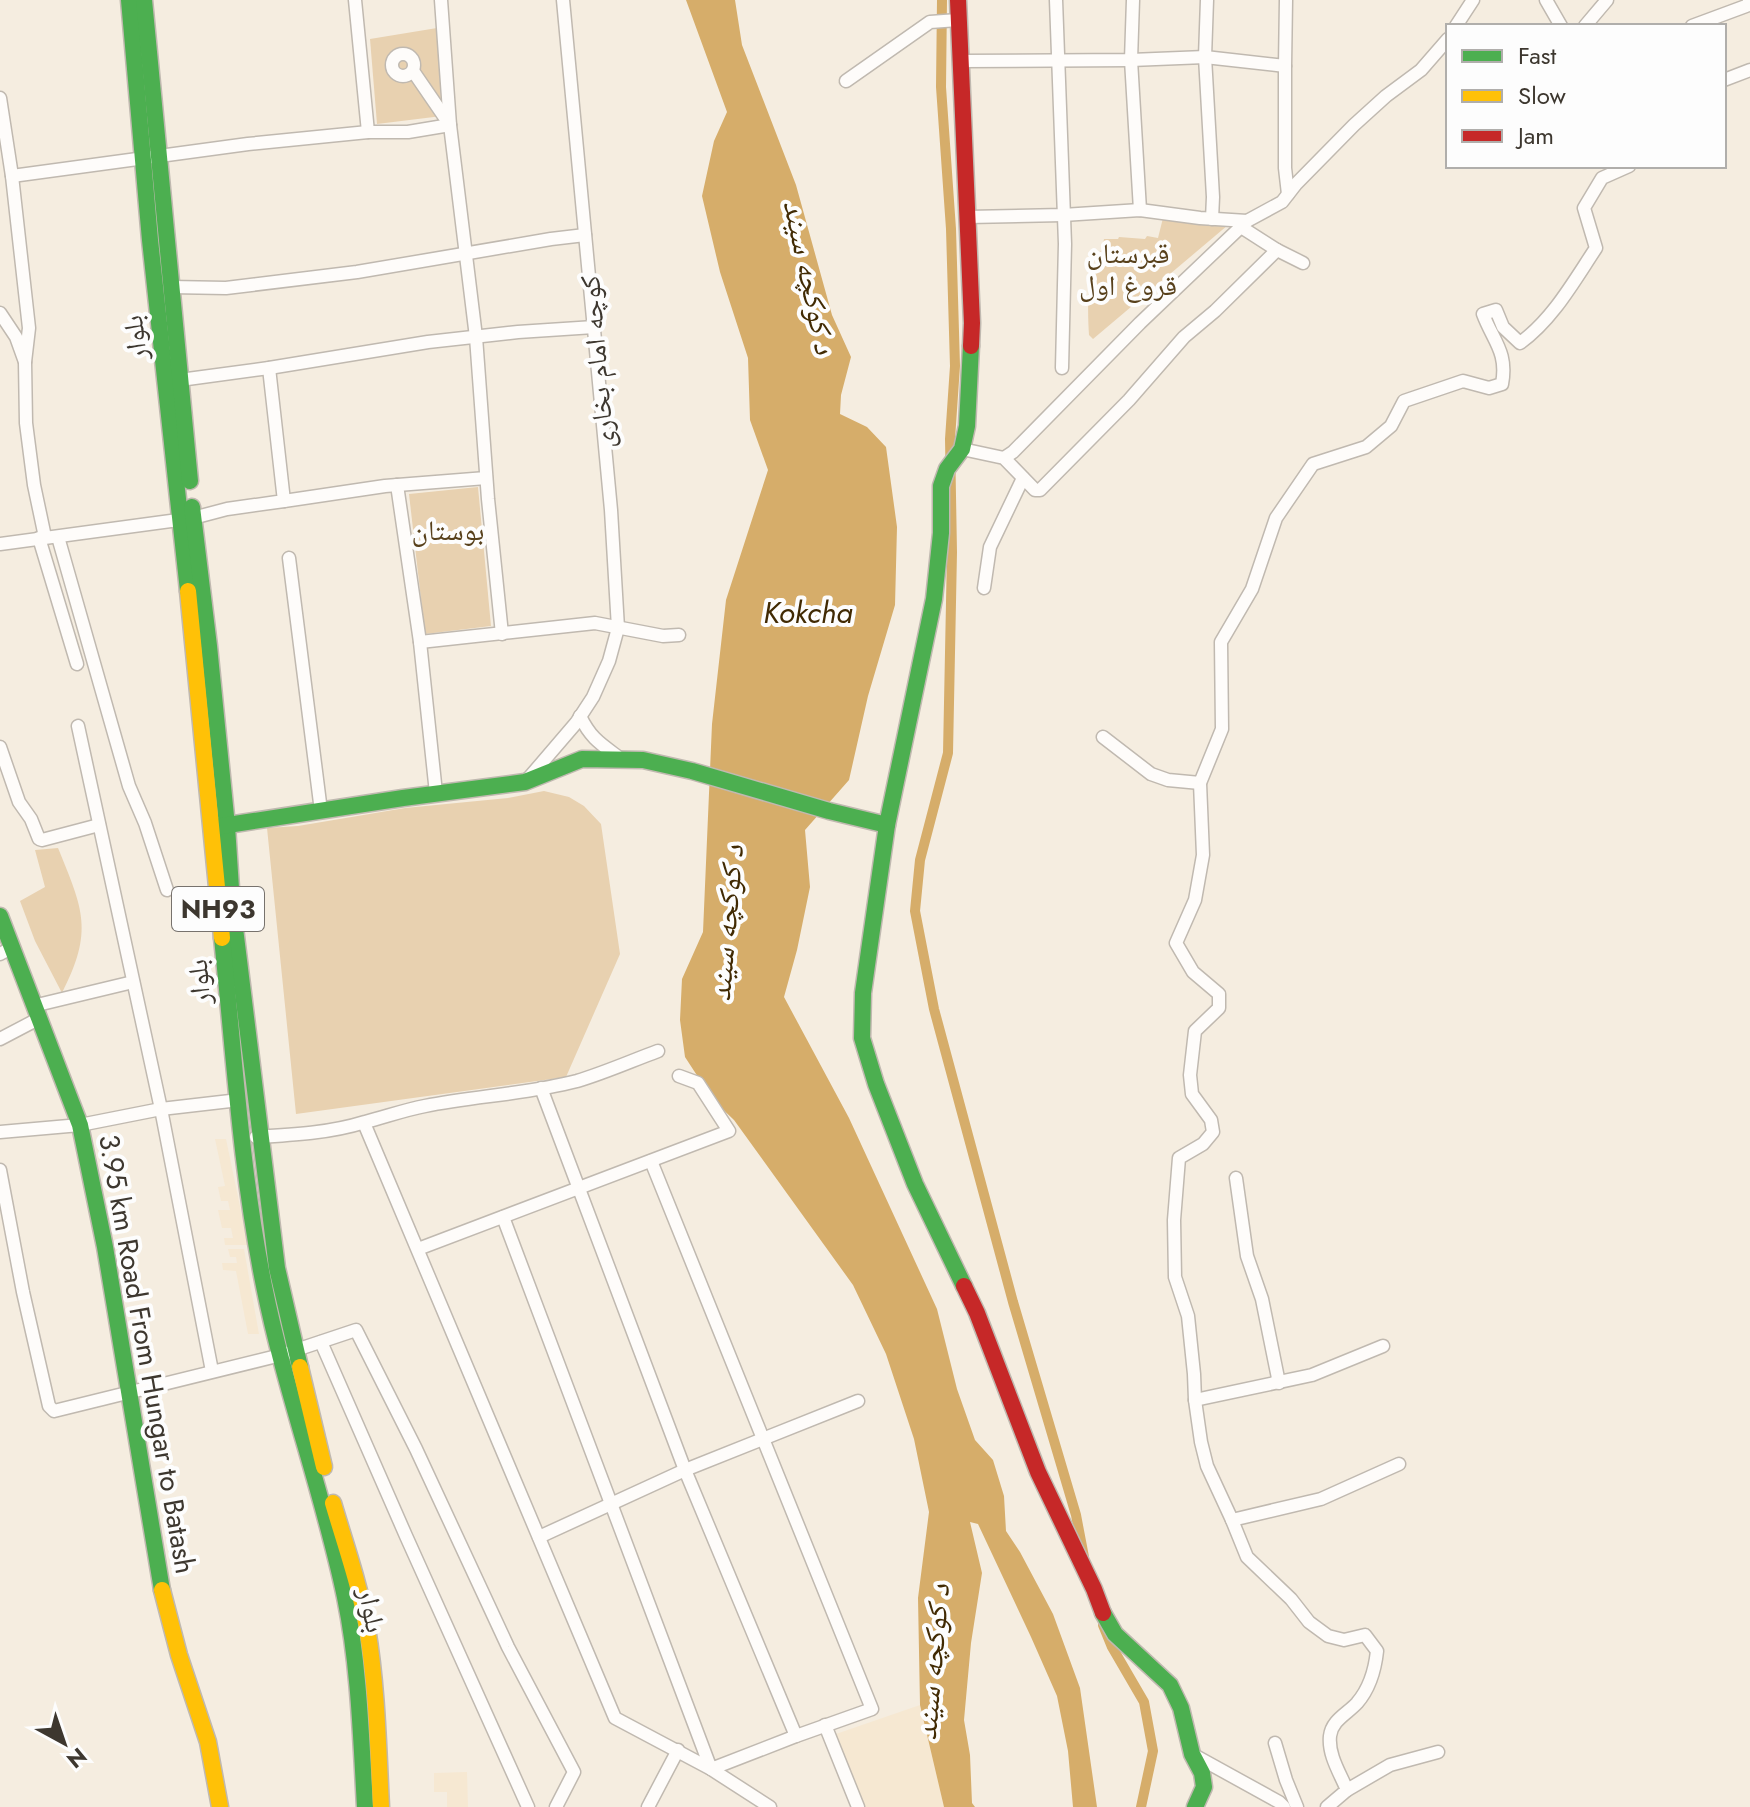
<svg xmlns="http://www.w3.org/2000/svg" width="1750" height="1807" viewBox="0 0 1750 1807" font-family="Jost,'Noto Naskh Arabic',sans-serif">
<rect width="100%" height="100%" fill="#f5ede0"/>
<g fill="#f6e8d2">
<path d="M 215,1139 L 226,1139 L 248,1245 L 225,1245 L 224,1238 L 233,1238 L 231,1228 L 222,1228 L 218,1210 L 230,1210 L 228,1201 L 221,1201 L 218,1187 L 225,1186 Z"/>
<path d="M 228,1249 L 244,1249 L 259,1334 L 248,1334 L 236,1271 L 223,1270 L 222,1263 L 237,1263 L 236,1257 L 230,1257 Z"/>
<path d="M 920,1705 L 944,1807 L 864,1807 L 836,1734 Z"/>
<path d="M 467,1772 L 468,1807 L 447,1807 L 447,1792 L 434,1792 L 434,1773 Z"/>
</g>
<g fill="#e8d1b0">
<path d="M 437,28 L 442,116 L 377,124 L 370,39 Z"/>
<path d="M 1163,218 L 1228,225 L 1093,339 L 1089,335 C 1088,319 1087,292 1091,276 C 1095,263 1102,252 1104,239 L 1118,239 L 1119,237 L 1145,239 L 1147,236 L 1158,238 Z"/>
<path d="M 478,487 L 491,626 L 425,634 L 409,494 Z"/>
<path d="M 544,791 L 569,797 L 584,806 L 601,824 L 620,954 L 566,1077 L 296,1114 L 267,828 L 298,826 L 405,808 L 508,798 Z"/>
<path d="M 58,848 C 83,909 94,931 62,993 L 35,941 L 20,901 L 45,887 L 35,850 Z"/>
</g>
<path fill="#d6ad6a" d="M 686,0 L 735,0 L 742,45 L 796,185 L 832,315 L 851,357 L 841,395 L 840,414 L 867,427 L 886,447 L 897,527 L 895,605 L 868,696 L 849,780 L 805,830 L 810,887 L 797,950 L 784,997 L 849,1118 L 937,1309 L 957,1389 L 975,1440 L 993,1460 L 1004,1496 L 1006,1531 L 1020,1552 L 1053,1614 L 1080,1688 L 1097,1807 L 1073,1807 L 1068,1751 L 1057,1696 L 1031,1637 L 978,1524 L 970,1522 L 982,1573 L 971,1643 L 964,1720 L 970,1755 L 972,1803 L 975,1807 L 944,1807 L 920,1705 L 918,1598 L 929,1512 L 914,1439 L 886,1354 L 853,1285 L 734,1120 L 713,1100 L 685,1057 L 680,1020 L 682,979 L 703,932 L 712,724 L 726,600 L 768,470 L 750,420 L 748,358 L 720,272 L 702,196 L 714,141 L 727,112 Z"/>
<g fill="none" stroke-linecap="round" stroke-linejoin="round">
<g stroke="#d6ad6a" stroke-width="10">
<path d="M 942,0 L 941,87 L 951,229 L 955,366 L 950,439 L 952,552 L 948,753 L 920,860 L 915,911 L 934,1009 L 1013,1302 L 1076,1515 L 1084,1557"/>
<path d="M 1103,1625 L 1112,1647 L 1144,1702 L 1153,1751 L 1141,1807"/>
</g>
<defs>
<g id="street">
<path d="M 355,0 L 368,132"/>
<path d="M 441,0 L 450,125 L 476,337 L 488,499 L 502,634"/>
<path d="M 1056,0 L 1065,244 L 1062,368"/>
<path d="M 1133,0 L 1131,60 L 1140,210"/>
<path d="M 1207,0 L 1205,57 L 1213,197 L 1212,219"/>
<path d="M 1546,0 L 1561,26"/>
<path d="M 1456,26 L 1473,0"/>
<path d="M 1585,26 L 1607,0"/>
<path d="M 1692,26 L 1746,6 L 1749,5 L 1749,0"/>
<circle cx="403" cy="65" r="11"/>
<path d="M 962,61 L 1131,60 L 1205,57 L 1285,66 L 1286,0"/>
<path d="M 1285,66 L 1285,168 L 1288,194"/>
<path d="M 1724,80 L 1750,70"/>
<path d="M 846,81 L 930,22 L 958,20"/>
<path d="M 0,98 L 12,176 L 29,328 L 25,362"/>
<path d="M 12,176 L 248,144 L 368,132 L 408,132 L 450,125 L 413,71"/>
<path d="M 968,217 L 1063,215 L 1140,210 L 1200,218 L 1247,221 L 1282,202 L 1296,184 L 1354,125 L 1386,96 L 1421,70 L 1448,39"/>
<path d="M 1241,227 L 1277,250 L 1303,263"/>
<path d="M 171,287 L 226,288 L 357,272 L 551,239 L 585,235"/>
<path d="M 0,313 L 16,337 L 25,362 L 26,423 L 34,485 L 45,537"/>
<path d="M 180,380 L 269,368 L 428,342 L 518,332 L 594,327"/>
<path d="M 962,449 L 1004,458 L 1035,490 L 1040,490 L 1129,400 L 1184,337 L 1215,311 L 1277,250"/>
<path d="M 1004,458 L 1013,452 L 1140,323 L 1247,221"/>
<path d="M 397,485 L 420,642 L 436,793"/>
<path d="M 284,501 L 385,486 L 486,478"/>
<path d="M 58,537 L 129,786 L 145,823 L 167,890"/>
<path d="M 39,538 L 77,664"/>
<path d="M 0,544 L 193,518 L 227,509 L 284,501 L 269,368"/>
<path d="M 289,558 L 321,811"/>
<path d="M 984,588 L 990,547 L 1023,478"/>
<path d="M 420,642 L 595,623 L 663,636 L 679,635"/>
<path d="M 580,716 C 591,739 601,744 621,759"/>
<path d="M 78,726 L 161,1109 L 212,1371"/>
<path d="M 1103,737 L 1151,774 L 1168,780 L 1200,783"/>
<path d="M 0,747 L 19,802 L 31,819 L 39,839 L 42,840 L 99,825"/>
<path d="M 528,779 L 576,723 L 593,697 L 609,661 L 618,628 L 611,510 L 563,0"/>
<path d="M 0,954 L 11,948"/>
<path d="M 33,1006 L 133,982"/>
<path d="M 0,1039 L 40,1018"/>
<path d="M 364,1123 L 615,1718 L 711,1769 L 770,1807"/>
<path d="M 0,1132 L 80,1125 L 161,1109 L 239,1100"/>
<path d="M 256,1137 C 292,1135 330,1133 365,1122 C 385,1117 404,1110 425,1106 C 475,1096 527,1094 577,1081 C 604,1073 631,1061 658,1051"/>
<path d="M 651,1161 L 872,1709 L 796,1736"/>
<path d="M 0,1170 L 23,1292 L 49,1406 L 54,1411 L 281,1355 L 356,1330 L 416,1449 L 508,1647 L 574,1772 L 556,1807"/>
<path d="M 1236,1178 L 1247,1256 L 1262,1299 L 1279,1383"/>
<path d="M 503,1217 L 711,1769 L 796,1736 L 685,1470 L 541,1088"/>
<path d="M 418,1249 L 729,1131 L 698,1083 L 679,1076"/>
<path d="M 321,1342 L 406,1536 L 528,1807"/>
<path d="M 1195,1400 L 1312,1375 L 1383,1346"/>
<path d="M 1232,1520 L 1321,1499 L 1399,1464"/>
<path d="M 539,1537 L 685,1470 L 858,1401"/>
<path d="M 825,1725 L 858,1807"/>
<path d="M 1275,1743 L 1286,1780 L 1297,1807"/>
<path d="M 1192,1754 L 1279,1802 L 1284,1807"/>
<path d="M 1347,1790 L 1390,1765 L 1438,1752"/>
<path d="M 648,1807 L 678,1750"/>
<path d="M 1327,1807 L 1347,1790 C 1340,1773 1328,1755 1330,1736 C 1332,1720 1347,1714 1357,1703 C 1370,1688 1375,1670 1377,1651 L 1365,1635 L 1344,1640 L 1328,1636 L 1309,1622 L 1291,1599 L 1247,1557 L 1232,1520 L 1207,1466 L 1201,1442 L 1195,1400 L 1194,1374 L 1188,1316 L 1175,1277 L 1174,1220 L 1179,1158 L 1203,1144 L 1213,1132 L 1211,1120 L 1192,1094 L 1190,1075 L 1195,1031 L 1219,1008 L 1219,994 L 1193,972 L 1176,943 L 1195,900 L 1203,855 L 1200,783 L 1222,729 L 1221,642 L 1252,589 L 1276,518 L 1313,464 L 1366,447 L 1391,426 L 1404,401 L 1463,381 L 1489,388 L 1502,384 C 1508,352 1493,341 1483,314 L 1496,310 L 1503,327 L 1520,343 C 1553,319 1574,281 1596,248 L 1584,208 L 1602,178 L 1629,166"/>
</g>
<g id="fast">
<path d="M 129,0 L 150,240 L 188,591"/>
<path d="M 144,0 L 190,481"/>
<path d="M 192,507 L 209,646 L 227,826 L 232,904 L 277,1268 L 300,1367"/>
<path d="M 215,827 L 403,798 L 525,782 L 582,759 L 643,760 L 692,771 L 829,811 L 887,825"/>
<path d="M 0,916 L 80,1125 L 105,1247 L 162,1590"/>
<path d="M 222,938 C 234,1054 241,1172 264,1286 C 285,1391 323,1492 345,1597 C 359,1665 361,1737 365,1807"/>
<path d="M 964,1286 L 915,1184 L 876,1084 L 862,1038 L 863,993 L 887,825 L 934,599 L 941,533 L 941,486 L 947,469 L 962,449 L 967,426 L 971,346"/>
<path d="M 1103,1613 L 1115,1634 L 1170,1685 L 1181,1708 L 1192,1754 L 1202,1773 L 1204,1787 L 1195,1807"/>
</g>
<g id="slow">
<path d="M 188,591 L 222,938"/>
<path d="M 300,1367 L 324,1467"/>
<path d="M 333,1503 C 345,1544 360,1586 367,1628 C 377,1687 378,1747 381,1807"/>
<path d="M 162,1590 L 179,1655 L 208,1742 L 220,1807"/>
</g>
<g id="jam">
<path d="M 958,0 L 972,323 L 971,346"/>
<path d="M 964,1286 L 977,1313 L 1038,1472 L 1094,1589 L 1103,1613"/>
</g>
</defs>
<use href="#street" stroke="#c0b9b0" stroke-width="15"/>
<use href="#fast" stroke="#c0b9b0" stroke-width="19"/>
<use href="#slow" stroke="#c0b9b0" stroke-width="19"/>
<use href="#jam" stroke="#c0b9b0" stroke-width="19"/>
<use href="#street" stroke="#fefcfa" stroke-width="12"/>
<use href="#fast" stroke="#4caf50" stroke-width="16"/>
<use href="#slow" stroke="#ffc107" stroke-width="16"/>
<use href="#jam" stroke="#c62828" stroke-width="16"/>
</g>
<g text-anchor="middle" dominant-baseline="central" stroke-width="8" stroke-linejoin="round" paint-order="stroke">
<rect fill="#fdfdfd" stroke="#77726d" stroke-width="2" x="172" y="887" width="92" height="44" rx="6"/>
<g font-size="26" font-weight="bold" fill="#3d372f">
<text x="218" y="909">NH93</text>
</g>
<g font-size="28" fill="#58411c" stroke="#fdfdfd">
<text x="1128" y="253">قبرستان<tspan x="1128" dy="32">قروغ اول</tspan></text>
<text x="448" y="530">بوستان</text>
</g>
<g font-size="28" fill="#3d372f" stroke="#fdfdfd">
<text transform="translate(135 338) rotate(-97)">بلوار</text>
<text transform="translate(597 362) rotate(-95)">کوچه امام بخاری</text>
<text transform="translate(199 982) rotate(-95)">بلوار</text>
<text transform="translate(147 1354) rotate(80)">3.95 km Road From Hungar to Batash</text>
<text transform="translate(372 1610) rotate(79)">بلوار</text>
</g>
<g font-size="30" font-style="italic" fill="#412a03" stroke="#fdfdfd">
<text transform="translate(810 277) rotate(78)">د کوکچه سیند</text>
<text x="808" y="612">Kokcha</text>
<text transform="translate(726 923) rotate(-85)">د کوکچه سیند</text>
<text transform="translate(932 1662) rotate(-85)">د کوکچه سیند</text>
</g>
</g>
<rect x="1446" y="24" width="280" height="144" fill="#fdfdfd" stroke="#b0aeab" stroke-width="2"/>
<rect x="1462" y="50" width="40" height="12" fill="#4caf50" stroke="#b0aeab" stroke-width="2"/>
<text x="1518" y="64" font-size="24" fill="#3d372f">Fast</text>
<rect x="1462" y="90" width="40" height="12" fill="#ffc107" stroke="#b0aeab" stroke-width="2"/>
<text x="1518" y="104" font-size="24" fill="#3d372f">Slow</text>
<rect x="1462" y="130" width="40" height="12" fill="#c62828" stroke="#b0aeab" stroke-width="2"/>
<text x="1518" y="144" font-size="24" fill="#3d372f">Jam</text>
<g transform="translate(64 1743) rotate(140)" stroke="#fdfdfd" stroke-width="6" paint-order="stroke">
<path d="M0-6L14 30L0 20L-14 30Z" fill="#3d372f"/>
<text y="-12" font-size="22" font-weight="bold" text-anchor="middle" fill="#3d372f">N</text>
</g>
</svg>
